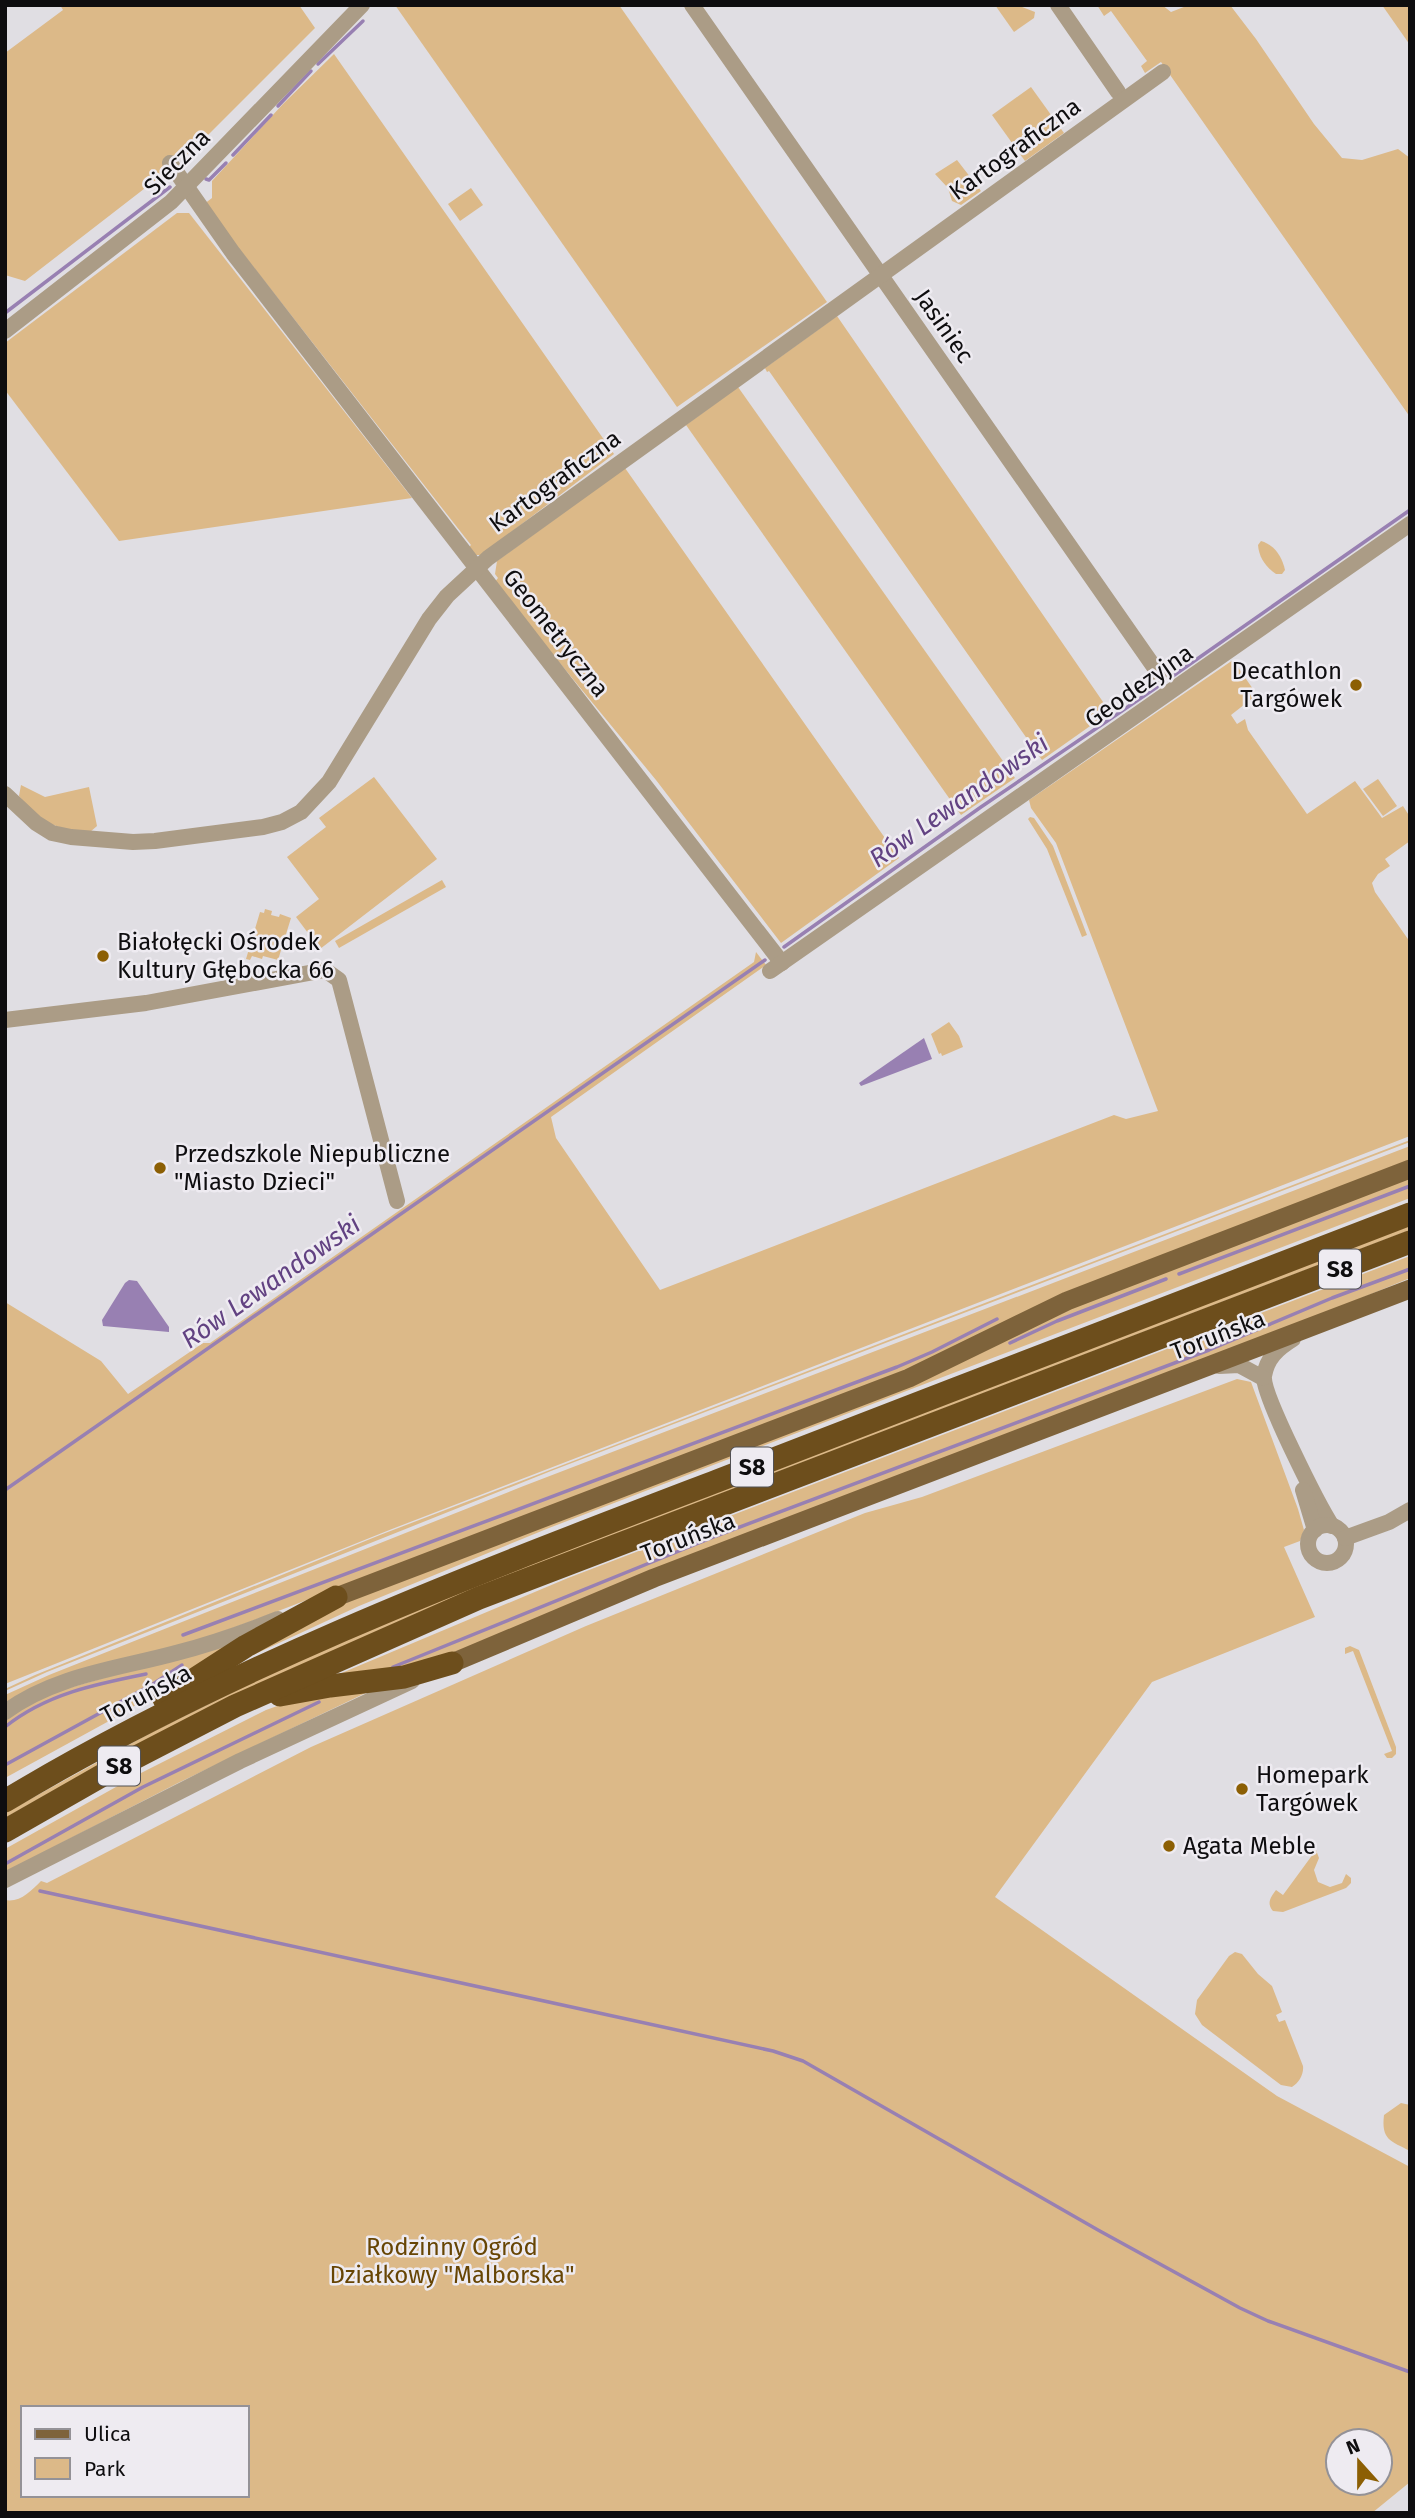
<svg xmlns="http://www.w3.org/2000/svg" width="1415" height="2518" viewBox="0 0 1415 2518" font-family="'Fira Sans',sans-serif">
<rect width="100%" height="100%" fill="#e0dee3"/>
<g fill="#dcb988" fill-rule="evenodd">
<path d="M 60,5 L 299,5 L 315,28 L 189,154 L 177,155 L 163,165 L 162,175 L 25,281 L 5,275 L 5,53 L 63,10 Z"/>
<path d="M 395,5 L 619,5 L 827,302 L 677,407 Z"/>
<path d="M 995,5 L 1017,5 L 1035,12 L 1034,18 L 1014,32 Z"/>
<path d="M 1097,5 L 1162,5 L 1171,12 L 1189,5 L 1230,5 L 1256,39 L 1314,124 L 1342,158 L 1362,160 L 1398,149 L 1410,158 L 1410,417 L 1161,62 L 1145,73 L 1141,66 L 1147,61 L 1111,11 L 1104,16 Z"/>
<path d="M 1382,5 L 1410,5 L 1410,45 Z"/>
<path d="M 334,54 L 614,454 L 481,555 L 476,555 L 468,548 L 471,545 L 204,204 L 212,198 L 212,181 L 283,104 Z"/>
<path d="M 1031,87 L 1064,133 L 1025,161 L 992,115 Z"/>
<path d="M 957,160 L 981,191 L 961,205 L 952,201 L 948,188 L 935,174 Z"/>
<path d="M 471,188 L 483,205 L 460,221 L 448,204 Z"/>
<path d="M 177,213 L 189,213 L 412,498 L 119,541 L 5,390 L 5,343 Z"/>
<path d="M 837,316 L 1110,712 L 1042,760 L 769,371 L 767,372 L 765,368 Z"/>
<path d="M 738,387 L 1015,778 L 961,815 L 686,425 Z"/>
<path d="M 625,468 L 899,858 L 781,943 L 656,780 L 494,583 L 498,578 L 495,574 L 497,561 Z"/>
<path d="M 1261,541 C 1275,545 1282,557 1285,570 L 1282,574 L 1276,574 C 1266,567 1259,558 1258,545 Z"/>
<path d="M 1233,660 L 1255,692 L 1254,697 L 1231,715 L 1237,724 L 1245,719 L 1248,730 L 1307,814 L 1355,781 L 1382,818 L 1403,806 L 1410,817 L 1410,841 L 1385,859 L 1390,866 L 1378,874 L 1372,883 L 1375,892 L 1410,942 L 1410,1136 L 392,1529 L 5,1684 L 5,1302 L 101,1361 L 128,1394 L 203,1343 L 210,1343 L 754,962 L 756,952 L 766,965 L 551,1117 L 556,1138 L 660,1290 L 1114,1115 L 1126,1119 L 1158,1111 L 1056,843 L 1031,808 L 1029,800 Z"/>
<path d="M 374,777 L 437,859 L 320,949 L 296,917 L 319,899 L 287,857 L 326,827 L 319,818 Z"/>
<path d="M 1378,779 L 1397,806 L 1383,816 L 1363,789 Z"/>
<path d="M 21,785 L 45,797 L 89,787 L 97,826 L 90,832 C 57,829 40,824 19,796 Z"/>
<path d="M 1030,817 L 1034,818 L 1053,846 L 1087,935 L 1082,937 L 1047,849 L 1028,819 Z"/>
<path d="M 442,880 L 446,887 L 339,948 L 335,941 Z"/>
<path d="M 265,909 L 272,911 L 271,915 L 279,917 L 280,914 L 291,918 L 278,960 L 263,956 L 262,959 L 252,956 L 250,960 L 246,959 L 260,912 L 264,913 Z"/>
<path d="M 949,1022 L 959,1036 L 963,1047 L 942,1056 L 941,1053 L 939,1054 L 931,1034 Z"/>
<path d="M 1410,1140 L 1410,1142 L 551,1471 L 47,1672 L 5,1691 L 5,1689 L 35,1675 L 380,1535 Z"/>
<path d="M 1410,1146 L 1410,1160 L 903,1371 L 260,1618 C 235,1627 210,1637 184,1644 C 119,1662 64,1667 5,1703 L 5,1695 L 49,1675 L 521,1487 Z"/>
<path d="M 1410,1177 L 1410,1198 L 549,1528 L 359,1606 L 216,1672 L 345,1602 L 1055,1314 Z"/>
<path d="M 1410,1225 L 1410,1230 L 569,1552 L 409,1617 L 242,1692 L 115,1756 L 5,1818 L 5,1813 L 154,1731 L 283,1667 L 477,1584 Z"/>
<path d="M 1410,1256 L 1410,1278 L 1257,1341 L 433,1664 L 325,1680 L 568,1578 Z"/>
<path d="M 1237,1379 L 1251,1382 L 1298,1509 L 1304,1530 L 1300,1541 L 1284,1547 L 1315,1617 L 1152,1682 L 995,1897 L 1277,2096 L 1410,2167 L 1410,2482 L 1372,2513 L 5,2513 L 5,1900 C 20,1903 31,1891 41,1881 L 47,1883 L 311,1747 L 586,1626 L 865,1513 L 922,1497 ZM 23,2408 L 247,2408 L 247,2495 L 23,2495 ZM 1380,2441 L 1380,2483 L 1338,2483 L 1338,2441 Z"/>
<path d="M 248,1637 L 211,1657 L 120,1715 L 5,1778 L 5,1720 L 26,1706 L 58,1691 Z"/>
<path d="M 1350,1646 L 1359,1650 L 1396,1747 L 1396,1754 L 1392,1758 L 1387,1758 L 1384,1754 L 1392,1751 L 1353,1651 L 1345,1654 L 1345,1648 Z"/>
<path d="M 374,1689 L 178,1783 L 5,1872 L 5,1849 L 141,1773 L 266,1710 L 297,1699 Z"/>
<path d="M 1316,1850 L 1319,1858 L 1314,1870 L 1318,1882 L 1330,1887 L 1342,1883 L 1346,1874 L 1351,1878 L 1351,1883 L 1346,1888 L 1283,1912 L 1273,1911 C 1266,1903 1271,1897 1276,1890 L 1283,1895 Z"/>
<path d="M 1235,1952 L 1242,1954 L 1258,1974 L 1272,1986 L 1282,2012 L 1276,2015 L 1279,2022 L 1285,2020 L 1303,2066 C 1304,2074 1299,2083 1292,2087 L 1281,2085 L 1202,2025 L 1195,2014 L 1197,2000 L 1229,1956 Z"/>
<path d="M 1401,2103 L 1410,2105 L 1410,2151 C 1391,2141 1381,2140 1384,2115 Z"/>
</g>
<g fill="#9880b2">
<path d="M 924,1038 L 932,1059 L 861,1086 L 859,1083 Z"/>
<path d="M 129,1280 L 137,1281 L 169,1327 L 169,1332 L 103,1326 L 102,1320 L 125,1283 Z"/>
</g>
<g fill="none" stroke-linecap="round" stroke-linejoin="round">
<g stroke="#9880b2" stroke-width="3.5">
<path d="M 318,64 L 363,21"/>
<path d="M 278,106 L 311,71"/>
<path d="M 233,155 L 271,115"/>
<path d="M 206,179 L 209,180 L 226,163"/>
<path d="M 5,313 L 170,187"/>
<path d="M 1170,678 L 1410,510"/>
<path d="M 784,947 L 981,807 L 1157,687"/>
<path d="M 1179,1274 L 1410,1186"/>
<path d="M 1010,1343 L 1057,1321 L 1166,1279"/>
<path d="M 5,1490 L 765,960"/>
<path d="M 183,1635 L 897,1367 L 932,1352 L 997,1319"/>
<path d="M 393,1667 L 716,1536 L 1209,1350 L 1332,1298 L 1410,1269"/>
<path d="M 5,1727 C 46,1694 96,1684 146,1674"/>
<path d="M 5,1765 L 153,1684 L 182,1665"/>
<path d="M 5,1864 L 143,1787 L 319,1702"/>
<path d="M 40,1891 L 773,2051 L 803,2061 L 1098,2230 L 1240,2308 L 1268,2321 L 1410,2372"/>
</g>
<g stroke="#ab9c86" stroke-width="16">
<path d="M 692,5 L 1159,674"/>
<path d="M 1058,5 L 1118,92"/>
<path d="M 170,163 L 233,253 L 782,963"/>
<path d="M 5,331 L 171,202 L 362,5"/>
<path d="M 5,794 L 36,823 L 52,833 L 71,837 L 133,842 L 155,841 L 263,827 L 282,822 L 301,812 L 329,782 L 429,619 L 447,596 L 488,558 L 1163,72"/>
<path d="M 770,971 L 1410,524"/>
<path d="M 5,1020 L 146,1003 L 325,970 L 339,980 L 397,1201"/>
<path d="M 1293,1339 C 1277,1349 1267,1358 1264,1376 C 1262,1394 1319,1506 1332,1526"/>
<path d="M 1219,1366 L 1239,1365 L 1263,1378"/>
<path d="M 1303,1490 L 1315,1530"/>
<circle cx="1327" cy="1544" r="19"/>
<path d="M 1345,1538 L 1389,1522 L 1410,1510"/>
<path d="M 5,1712 C 56,1675 117,1669 176,1653 C 211,1644 245,1632 278,1619"/>
<path d="M 5,1880 L 240,1761 L 412,1681"/>
</g>
<g stroke="#7e633b" stroke-width="19">
<path d="M 336,1597 L 909,1378 L 1067,1301 L 1410,1169"/>
<path d="M 452,1663 L 654,1578 L 1410,1289"/>
</g>
<g stroke="#6d4e1c" stroke-width="23">
<path d="M 280,1695 L 330,1686 L 404,1677 L 452,1663"/>
<path d="M 164,1699 L 246,1646 L 336,1597"/>
<path d="M 5,1801 C 229,1666 474,1574 717,1481 C 948,1392 1179,1302 1410,1214"/>
<path d="M 5,1831 L 117,1767 L 235,1706 L 479,1598 L 1410,1242"/>
</g>
</g>
<g fill="#8c5f04" stroke="#eeebf1" stroke-width="2.5">
<circle cx="1356" cy="685" r="7"/>
<circle cx="103" cy="956" r="7"/>
<circle cx="160" cy="1168" r="7"/>
<circle cx="1242" cy="1789" r="7"/>
<circle cx="1169" cy="1846" r="7"/>
</g>
<g text-anchor="middle" dominant-baseline="central" stroke-width="5" stroke-linejoin="round" paint-order="stroke">
<g fill="#eeebf1" stroke="#515053" stroke-width="2">
<rect x="1319" y="1249.5" width="42" height="39" rx="5"/>
<rect x="731" y="1447.5" width="42" height="39" rx="5"/>
<rect x="98" y="1746.5" width="42" height="39" rx="5"/>
</g>
<g font-size="23" font-weight="bold" fill="#0e0d0f">
<text x="1340" y="1269">S8</text>
<text x="752" y="1467">S8</text>
<text x="119" y="1766">S8</text>
</g>
<g font-size="24" fill="#0e0d0f" stroke="#eeebf1">
<text transform="translate(1015 149) rotate(-36)">Kartograficzna</text>
<text transform="translate(177 162) rotate(-45)">Sieczna</text>
<text transform="translate(944 326) rotate(55)">Jasiniec</text>
<text transform="translate(555 481) rotate(-36)">Kartograficzna</text>
<text transform="translate(556 633) rotate(52)">Geometryczna</text>
<text transform="translate(1139 686) rotate(-35)">Geodezyjna</text>
<text transform="translate(1218 1335) rotate(-21)">Toruńska</text>
<text transform="translate(688 1537) rotate(-21)">Toruńska</text>
<text transform="translate(146 1694) rotate(-28)">Toruńska</text>
</g>
<g font-size="24" fill="#0e0d0f" stroke="#eeebf1" text-anchor="start">
<text x="1342" y="671" text-anchor="end">Decathlon<tspan x="1342" dy="28">Targówek</tspan></text>
<text x="117" y="942">Białołęcki Ośrodek<tspan x="117" dy="28">Kultury Głębocka 66</tspan></text>
<text x="174" y="1154">Przedszkole Niepubliczne<tspan x="174" dy="28">"Miasto Dzieci"</tspan></text>
<text x="1256" y="1775">Homepark<tspan x="1256" dy="28">Targówek</tspan></text>
<text x="1183" y="1846">Agata Meble</text>
</g>
<g font-size="24" fill="#674504" stroke="#eeebf1">
<text x="452" y="2247">Rodzinny Ogród<tspan x="452" dy="28">Działkowy "Malborska"</tspan></text>
</g>
<g font-size="26" font-style="italic" fill="#624282" stroke="#eeebf1">
<text transform="translate(959 801) rotate(-35)">Rów Lewandowski</text>
<text transform="translate(271 1282) rotate(-35)">Rów Lewandowski</text>
</g>
</g>
<rect width="1415" height="2518" fill="none" stroke="#0e0d0f" stroke-width="14"/>
<rect x="21" y="2406" width="228" height="91" fill="#eeebf1" stroke="#949297" stroke-width="2"/>
<rect x="35" y="2429" width="35" height="10" fill="#7e633b" stroke="#949297" stroke-width="2"/>
<text x="84" y="2441" font-size="21" fill="#0e0d0f">Ulica</text>
<rect x="35" y="2458" width="35" height="21" fill="#dcb988" stroke="#949297" stroke-width="2"/>
<text x="84" y="2476" font-size="21" fill="#0e0d0f">Park</text>
<g transform="translate(1359 2462) rotate(339)"><circle r="33" fill="#eeebf1" stroke="#949297" stroke-width="2"/>
<path d="M0-5L12 26L0 18L-12 26Z" fill="#8c5f04"/>
<text y="-10" font-size="19" font-weight="bold" text-anchor="middle" fill="#0e0d0f">N</text>
</g>
</svg>
